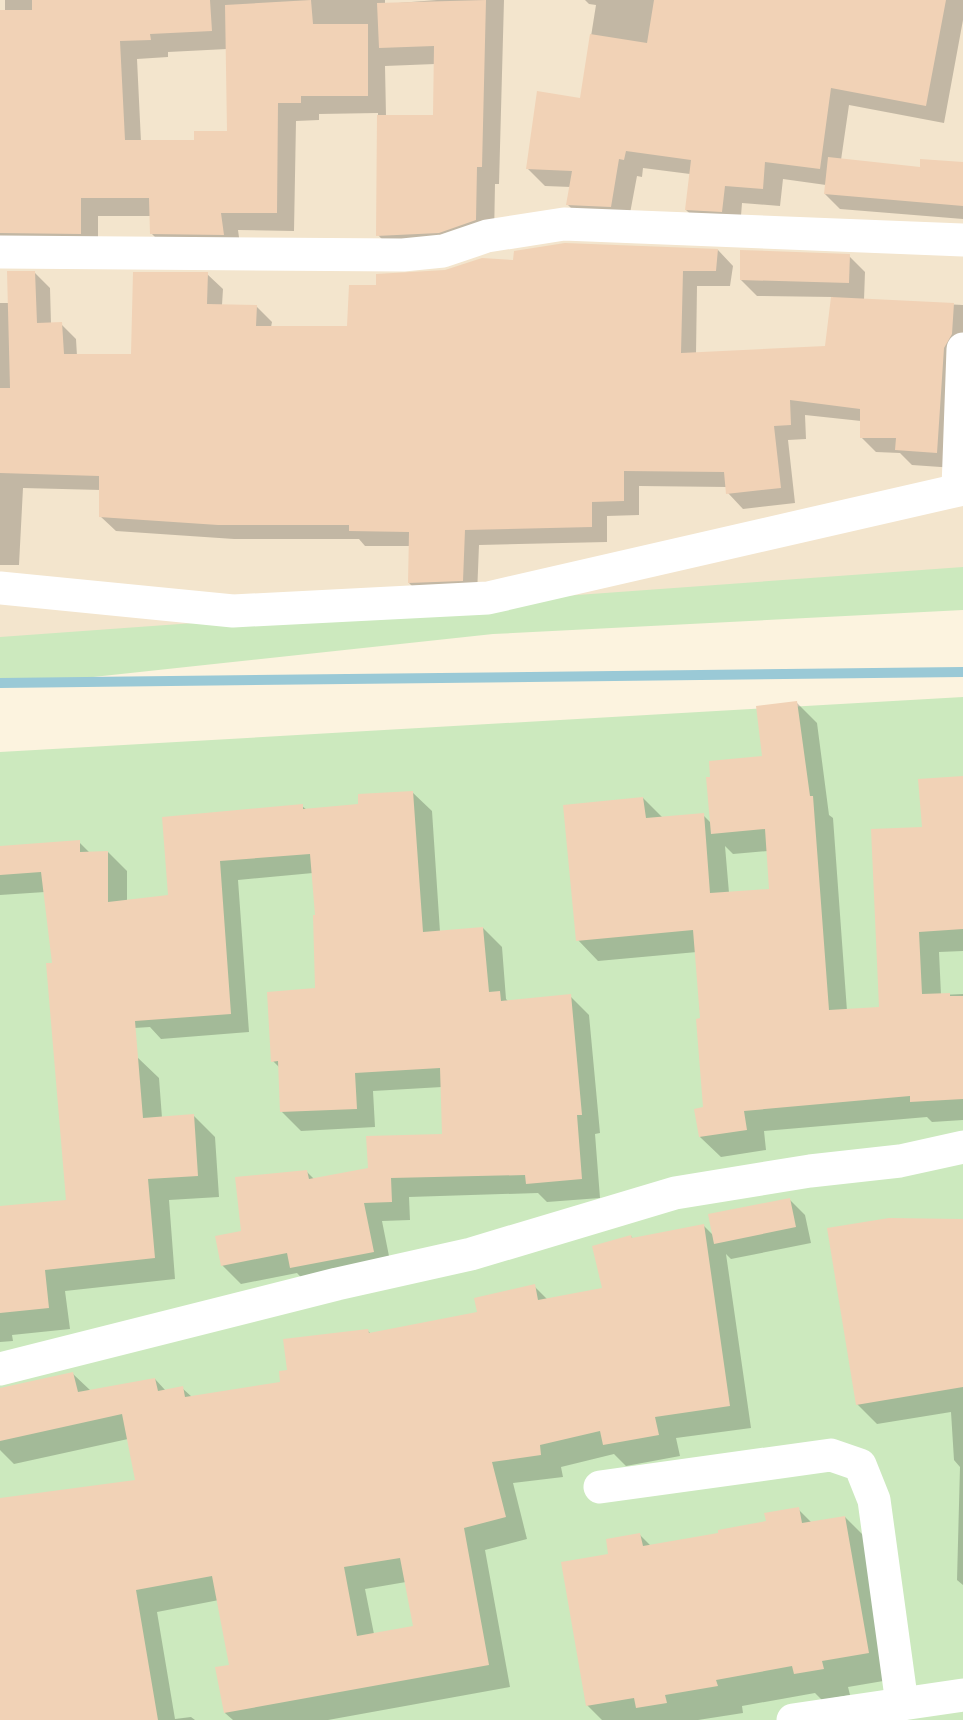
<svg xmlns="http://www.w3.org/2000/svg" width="963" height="1720" viewBox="0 0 963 1720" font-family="'Alegreya Sans',sans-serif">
<rect width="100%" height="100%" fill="#fcf3df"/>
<path fill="#f3e5cd" d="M 0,0 L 963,0 L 963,584 L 0,649 Z"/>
<g fill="#cce9be">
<path d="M 963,567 L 963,610 L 493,634 L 0,687 L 0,637 Z"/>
<path d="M 963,697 L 963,1720 L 0,1720 L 0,752 Z"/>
</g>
<g fill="#0003" fill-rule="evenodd">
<path d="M 5,0 L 385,0 L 385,4 L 437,0 L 504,0 L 499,184 L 495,184 L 494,238 L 396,254 L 378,235 L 378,113 L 319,114 L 319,120 L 296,121 L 294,231 L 238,230 L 241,252 L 170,252 L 152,234 L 151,216 L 98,216 L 98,251 L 0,257 L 0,12 L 5,12 ZM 227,49 L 228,133 L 196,142 L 141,142 L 137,59 L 168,57 L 168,52 ZM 435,64 L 434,116 L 386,116 L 385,66 Z"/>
<path d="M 585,0 L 963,0 L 963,20 L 944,123 L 849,105 L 841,160 L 921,169 L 963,164 L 963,219 L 840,209 L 825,194 L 826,185 L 783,179 L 780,206 L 742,203 L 740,229 L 704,227 L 686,210 L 690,174 L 643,168 L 642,177 L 637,176 L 628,224 L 585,222 L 568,205 L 571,187 L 545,186 L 527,168 L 581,99 L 596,5 L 589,4 Z"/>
<path d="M 718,250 L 733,266 L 730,286 L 697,286 L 696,354 L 826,347 L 833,297 L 757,296 L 741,280 L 849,256 L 865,272 L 864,300 L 963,305 L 963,354 L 955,468 L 912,465 L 900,453 L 876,452 L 861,437 L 861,421 L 805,415 L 806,439 L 788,440 L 795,503 L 743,509 L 728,493 L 727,487 L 639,486 L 639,515 L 607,516 L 607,542 L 479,545 L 477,595 L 424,598 L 409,583 L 410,546 L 365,546 L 359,539 L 234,539 L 116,531 L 100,516 L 101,490 L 23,488 L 19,565 L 0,565 L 0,303 L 10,303 L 35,273 L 50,288 L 51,324 L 61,324 L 76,339 L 77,356 L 132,356 L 207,274 L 223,289 L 222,305 L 256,306 L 272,322 L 271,327 L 349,327 L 378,287 L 445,271 L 514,262 Z"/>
<path d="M 796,702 L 817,723 L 829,815 L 833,818 L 847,1011 L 881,1009 L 923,829 L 963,777 L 963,951 L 939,952 L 941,995 L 963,994 L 963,1120 L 932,1122 L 927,1117 L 764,1131 L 766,1150 L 721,1157 L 700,1137 L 705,1109 L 697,952 L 598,961 L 578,940 L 643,798 L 663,818 L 703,815 L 711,823 L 764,757 ZM 725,846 L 733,854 L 768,851 L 771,890 L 729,893 Z"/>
<path d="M 412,792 L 432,811 L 440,932 L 483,928 L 502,947 L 506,999 L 509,1002 L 570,996 L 589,1015 L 600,1133 L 595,1134 L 600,1198 L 547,1202 L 538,1193 L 409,1197 L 410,1220 L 382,1221 L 392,1271 L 310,1287 L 297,1273 L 241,1284 L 222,1265 L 243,1232 L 307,1172 L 315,1180 L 369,1170 L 443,1136 L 442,1087 L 373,1091 L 375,1127 L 301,1131 L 282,1112 L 280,1068 L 273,1061 L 317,990 L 317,917 L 313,873 L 238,880 L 249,1032 L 161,1039 L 150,1027 L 71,1032 L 54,964 L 45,892 L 0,895 L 0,847 L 79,842 L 90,853 L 108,852 L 127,871 L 127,901 L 170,896 L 164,818 L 302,806 L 307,810 L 360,805 Z"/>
<path d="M 137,1057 L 159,1078 L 162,1118 L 194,1116 L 215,1137 L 219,1197 L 169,1200 L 175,1279 L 65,1291 L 70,1329 L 12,1335 L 13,1341 L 0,1342 L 0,1208 L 68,1201 Z"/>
<path d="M 789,1199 L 805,1215 L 811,1243 L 731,1259 L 726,1254 L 751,1428 L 676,1438 L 680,1456 L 626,1466 L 614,1454 L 561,1467 L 563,1477 L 513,1483 L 527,1539 L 485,1550 L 510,1687 L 328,1720 L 233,1720 L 225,1713 L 231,1666 L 219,1600 L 157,1612 L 175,1719 L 191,1717 L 195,1720 L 0,1720 L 0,1499 L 136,1481 L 128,1439 L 14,1464 L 0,1450 L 0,1389 L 73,1374 L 91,1391 L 155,1379 L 166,1391 L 182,1388 L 192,1397 L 282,1384 L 289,1371 L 368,1331 L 371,1334 L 479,1314 L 534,1286 L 548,1300 L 604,1289 L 631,1236 L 633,1239 L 703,1225 L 714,1236 ZM 406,1582 L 415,1627 L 374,1634 L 365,1589 Z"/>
<path d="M 963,1220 L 963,1585 L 957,1580 L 960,1467 L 954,1460 L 951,1412 L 877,1424 L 857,1404 Z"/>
<path d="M 798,1509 L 812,1523 L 845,1517 L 872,1544 L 895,1679 L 848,1687 L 850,1695 L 822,1700 L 815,1693 L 742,1706 L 743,1713 L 698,1720 L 602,1720 L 587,1705 L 610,1556 L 640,1535 L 651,1546 L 720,1535 L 768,1522 Z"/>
</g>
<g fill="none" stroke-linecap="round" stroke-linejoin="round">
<path stroke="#9ac9d6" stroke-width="10" d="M 0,683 L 963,672"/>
</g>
<g fill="#f1d2b6" fill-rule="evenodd">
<path d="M 32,0 L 210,0 L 212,31 L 150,34 L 151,40 L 120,41 L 125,140 L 194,140 L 194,131 L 227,131 L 225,5 L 311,0 L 313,24 L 368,24 L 368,96 L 301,96 L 301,103 L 278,103 L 277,213 L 221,213 L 224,235 L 150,234 L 149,198 L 81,198 L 81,234 L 0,233 L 0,10 L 32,10 Z"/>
<path d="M 486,0 L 482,167 L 477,167 L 476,220 L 439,233 L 376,236 L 377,115 L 433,115 L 434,46 L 379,48 L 377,3 Z"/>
<path d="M 654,0 L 946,0 L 926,106 L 831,88 L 820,169 L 765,162 L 763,189 L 725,186 L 722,212 L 685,210 L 691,160 L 626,151 L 624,160 L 619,159 L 611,207 L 566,205 L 572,171 L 526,169 L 537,91 L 580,98 L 590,34 L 647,43 Z"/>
<path d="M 828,157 L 920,167 L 920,159 L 963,162 L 963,206 L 824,194 Z"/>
<path d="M 565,243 L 718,249 L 716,271 L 683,271 L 681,353 L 825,346 L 831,297 L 954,303 L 952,334 L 944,348 L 937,453 L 895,450 L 896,438 L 860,438 L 860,409 L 790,400 L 791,425 L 774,426 L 781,488 L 726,494 L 724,472 L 624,471 L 624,501 L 592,502 L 592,527 L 465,530 L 463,581 L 408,583 L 409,532 L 349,531 L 349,525 L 218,525 L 99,517 L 99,476 L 0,473 L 0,388 L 10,388 L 7,271 L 35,271 L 37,323 L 62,322 L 64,354 L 131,354 L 133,272 L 208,272 L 207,304 L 257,305 L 256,326 L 347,326 L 349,285 L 376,285 L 376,274 L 445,270 L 482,258 L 513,260 L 514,251 Z"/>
<path d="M 740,250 L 850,254 L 849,283 L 740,280 Z"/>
<path d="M 797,701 L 810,796 L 813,796 L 829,1010 L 879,1007 L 871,829 L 922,827 L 918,779 L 963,776 L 963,929 L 919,932 L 922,994 L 950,993 L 950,996 L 963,996 L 963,1099 L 910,1102 L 910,1096 L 744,1111 L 747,1130 L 699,1137 L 694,1109 L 703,1107 L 696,1019 L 700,1018 L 693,930 L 576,941 L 563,805 L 643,797 L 646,818 L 704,813 L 710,893 L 769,889 L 765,829 L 711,834 L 706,777 L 710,777 L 709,761 L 762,756 L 756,706 Z"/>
<path d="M 413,791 L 423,932 L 483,927 L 489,992 L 500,991 L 501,1001 L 571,994 L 582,1115 L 577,1115 L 582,1179 L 526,1184 L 525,1175 L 391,1178 L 392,1202 L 364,1203 L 374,1252 L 290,1268 L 287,1253 L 221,1266 L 215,1236 L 241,1231 L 235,1177 L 307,1170 L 309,1179 L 368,1168 L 366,1136 L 442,1134 L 440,1068 L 355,1073 L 357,1109 L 280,1112 L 278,1061 L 271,1062 L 267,992 L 315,988 L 313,915 L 315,915 L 310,854 L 220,861 L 231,1014 L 135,1021 L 143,1118 L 194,1114 L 198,1176 L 148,1179 L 155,1258 L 45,1270 L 49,1308 L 0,1313 L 0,1206 L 66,1200 L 46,963 L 52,963 L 41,872 L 0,875 L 0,846 L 80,840 L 80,852 L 108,851 L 108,902 L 168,895 L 162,817 L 303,804 L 303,809 L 358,804 L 358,794 Z"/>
<path d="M 790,1198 L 796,1227 L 714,1244 L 708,1214 Z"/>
<path d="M 889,1218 L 963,1219 L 963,1387 L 856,1405 L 827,1228 Z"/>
<path d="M 704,1224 L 730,1406 L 655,1417 L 659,1435 L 603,1445 L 600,1431 L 540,1445 L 541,1455 L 492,1462 L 506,1517 L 464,1528 L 489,1665 L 224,1713 L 215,1667 L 229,1665 L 212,1576 L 136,1590 L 158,1720 L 0,1720 L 0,1498 L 135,1480 L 122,1414 L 0,1441 L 0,1388 L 73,1372 L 78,1392 L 155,1378 L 158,1391 L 183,1386 L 185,1397 L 280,1382 L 279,1371 L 287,1370 L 283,1339 L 368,1329 L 369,1333 L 477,1312 L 474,1298 L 535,1284 L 538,1300 L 602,1288 L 592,1246 L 631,1235 L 632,1238 ZM 400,1558 L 413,1626 L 357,1636 L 344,1567 Z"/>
<path d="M 799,1507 L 802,1523 L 845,1516 L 869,1653 L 822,1661 L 824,1669 L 794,1674 L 792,1666 L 716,1680 L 718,1686 L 665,1695 L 667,1703 L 636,1708 L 634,1698 L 586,1706 L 561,1562 L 608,1554 L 606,1539 L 640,1533 L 643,1546 L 718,1533 L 718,1530 L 766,1521 L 764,1513 Z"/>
</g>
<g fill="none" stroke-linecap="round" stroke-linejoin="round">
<g stroke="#fff" stroke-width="33">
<path d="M 0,252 L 403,255 L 443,251 L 487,236 L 564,224 L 963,240"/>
<path d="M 958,488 L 963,349"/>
<path d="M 0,588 L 233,611 L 488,598 L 963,489"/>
<path d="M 0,1369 L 337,1284 L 471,1254 L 675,1193 L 810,1171 L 900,1161 L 963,1147"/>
<path d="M 600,1487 L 831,1455 L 860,1465 L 874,1500 L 902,1704"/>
<path d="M 793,1720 L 963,1695"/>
</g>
</g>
</svg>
